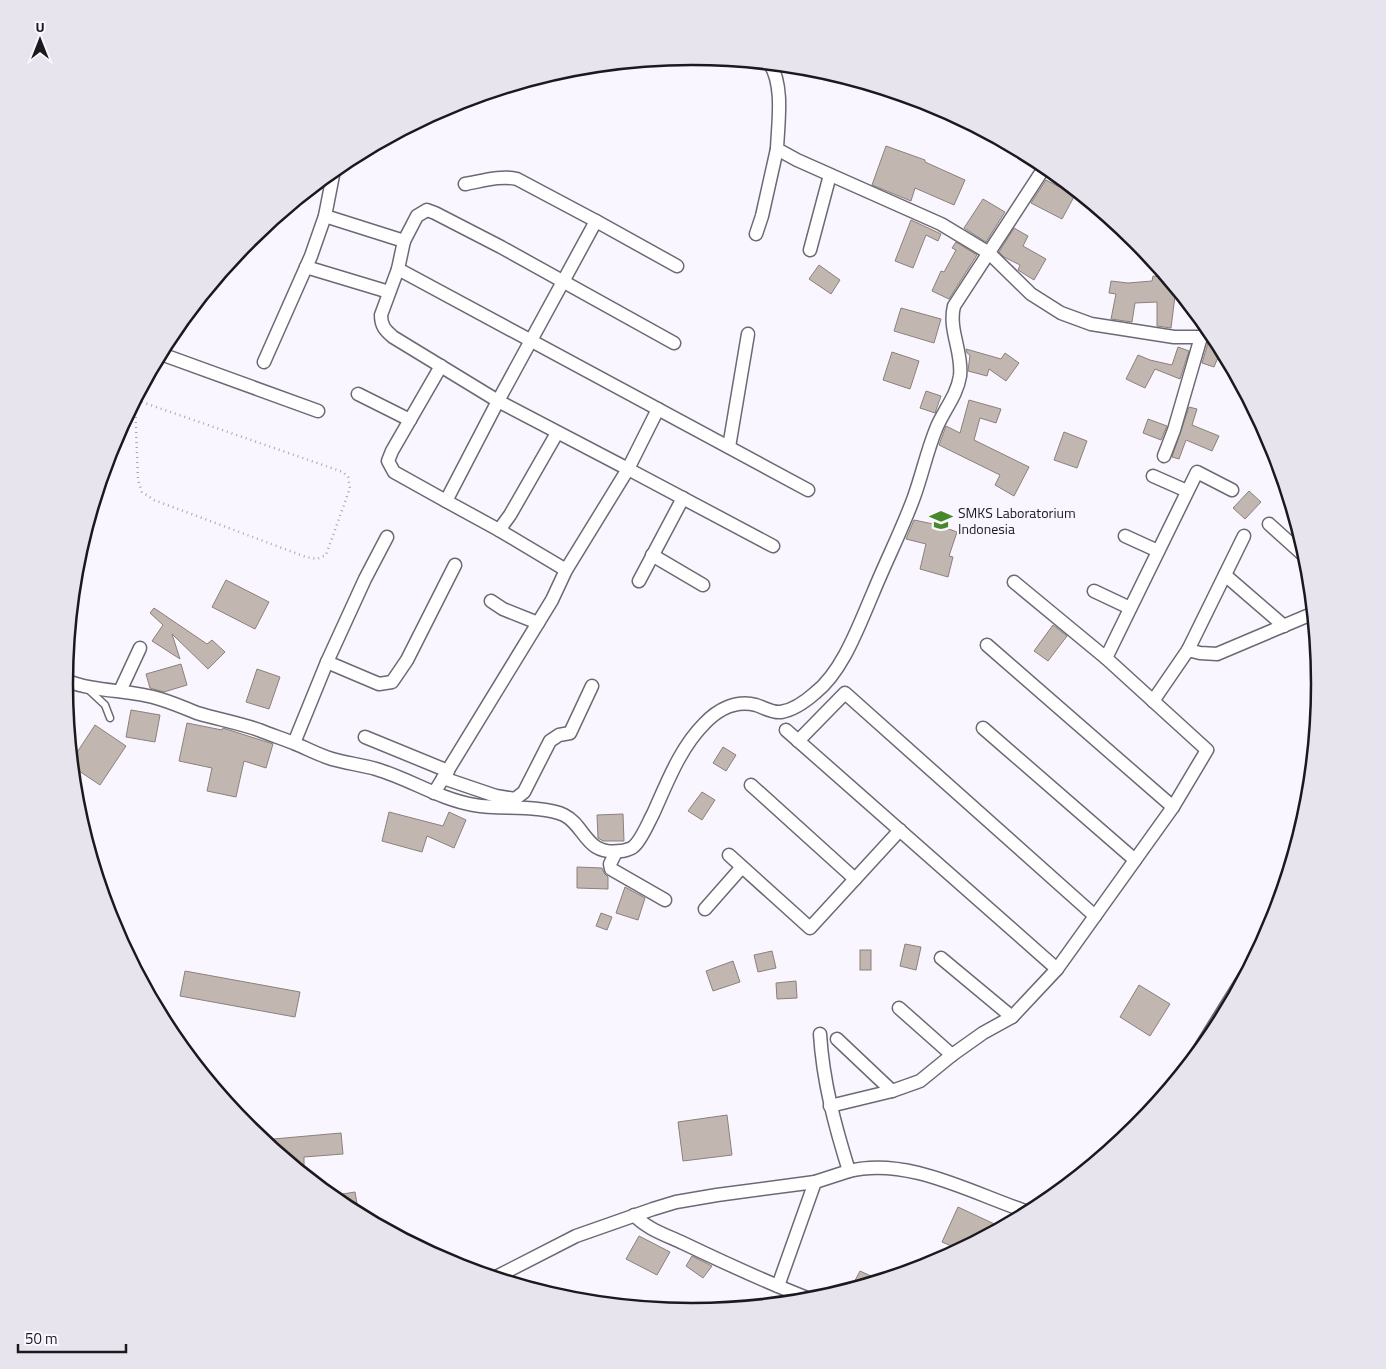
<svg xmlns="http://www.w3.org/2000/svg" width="1386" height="1369" viewBox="0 0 1386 1369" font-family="'Titillium Web',sans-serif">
<rect width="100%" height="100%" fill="#faf6ff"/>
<g fill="#c2b7b0" stroke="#8b817b">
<path d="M 886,146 L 925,160 L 925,162 L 965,180 L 954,205 L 915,188 L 911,201 L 872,185 Z"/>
<path d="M 1046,180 L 1075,195 L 1062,219 L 1031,203 Z"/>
<path d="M 983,199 L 1005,212 L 986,242 L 964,228 Z"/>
<path d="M 911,220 L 941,234 L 938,241 L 926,235 L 913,268 L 895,261 Z"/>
<path d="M 1014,228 L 1028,236 L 1023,246 L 1046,259 L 1034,280 L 1018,270 L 1020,265 L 1004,257 L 999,252 Z"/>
<path d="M 956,242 L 977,255 L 949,299 L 932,291 L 941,271 L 944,272 L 956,250 L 952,248 Z"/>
<path d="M 819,265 L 840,280 L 831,294 L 809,279 Z"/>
<path d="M 1153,276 L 1168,278 L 1176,288 L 1171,328 L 1157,326 L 1157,302 L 1135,303 L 1132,322 L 1111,319 L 1116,294 L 1109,293 L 1111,281 L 1128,283 L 1152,281 Z"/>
<path d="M 901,308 L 941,319 L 934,343 L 894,331 Z"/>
<path d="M 1208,343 L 1222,348 L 1214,367 L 1202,363 Z"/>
<path d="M 1178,347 L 1189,351 L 1180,379 L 1155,369 L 1145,388 L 1126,379 L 1138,355 L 1150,360 L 1172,365 Z"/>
<path d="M 966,349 L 1001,359 L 1005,353 L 1019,363 L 1006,381 L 989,369 L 987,376 L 968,371 L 970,355 L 967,353 Z"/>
<path d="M 892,352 L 919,361 L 910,389 L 883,380 Z"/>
<path d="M 926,391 L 941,396 L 935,413 L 920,408 Z"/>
<path d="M 969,400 L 1001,409 L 996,423 L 980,418 L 974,440 L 1029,467 L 1014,496 L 995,485 L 1000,475 L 939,445 L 946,426 L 960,433 Z"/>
<path d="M 1189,407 L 1197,409 L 1192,425 L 1219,436 L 1212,451 L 1186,440 L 1179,459 L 1172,457 Z"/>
<path d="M 1148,419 L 1167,426 L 1161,440 L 1143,433 Z"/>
<path d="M 1064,432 L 1087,441 L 1077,468 L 1054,460 Z"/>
<path d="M 1249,491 L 1261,502 L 1245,519 L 1233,508 Z"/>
<path d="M 914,520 L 938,525 L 957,532 L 949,556 L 953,557 L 948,577 L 920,569 L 926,544 L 906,539 Z"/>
<path d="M 226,580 L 269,602 L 255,629 L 212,607 Z"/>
<path d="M 154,608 L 207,644 L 212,640 L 225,652 L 208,669 L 172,634 L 180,659 L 152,641 L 163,625 L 150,613 Z"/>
<path d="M 1053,625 L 1067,636 L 1048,661 L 1034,651 Z"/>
<path d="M 181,664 L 187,685 L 164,692 L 150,688 L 146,674 Z"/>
<path d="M 257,669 L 280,677 L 269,709 L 246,702 Z"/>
<path d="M 131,710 L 160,715 L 155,742 L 126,737 Z"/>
<path d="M 187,723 L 222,730 L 223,728 L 273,744 L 266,768 L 244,761 L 236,797 L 207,791 L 212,768 L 179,761 Z"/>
<path d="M 95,725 L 126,746 L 100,785 L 73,767 L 72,760 Z"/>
<path d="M 723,747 L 736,755 L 726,771 L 713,763 Z"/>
<path d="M 702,792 L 715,800 L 702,820 L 688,811 Z"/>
<path d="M 389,812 L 443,826 L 449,812 L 466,820 L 454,848 L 427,836 L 422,852 L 382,841 Z"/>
<path d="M 623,814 L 624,841 L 603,841 L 598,838 L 597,815 Z"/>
<path d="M 577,867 L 602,868 L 604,873 L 608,877 L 608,889 L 577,888 Z"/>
<path d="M 625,887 L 645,898 L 638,920 L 616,913 Z"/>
<path d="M 601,913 L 612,917 L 607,930 L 596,926 Z"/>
<path d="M 905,944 L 921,947 L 916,970 L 900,966 Z"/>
<rect x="860" y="950" width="11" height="20"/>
<path d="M 772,951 L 776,968 L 758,972 L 754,955 Z"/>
<path d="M 733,961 L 740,982 L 713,991 L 706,971 Z"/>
<path d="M 185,971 L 300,992 L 295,1017 L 180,996 Z"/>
<path d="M 796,981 L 797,998 L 777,999 L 776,983 Z"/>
<path d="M 1139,985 L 1170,1004 L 1150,1036 L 1120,1017 Z"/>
<path d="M 727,1115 L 732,1155 L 683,1161 L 678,1122 Z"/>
<path d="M 341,1133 L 343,1154 L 304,1157 L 304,1174 L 262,1140 Z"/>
<path d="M 355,1192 L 359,1215 L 344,1207 L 330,1196 Z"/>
<path d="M 958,1207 L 1003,1228 L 961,1250 L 942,1242 Z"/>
<path d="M 639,1236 L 670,1252 L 657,1275 L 626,1259 Z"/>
<path d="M 692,1256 L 712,1266 L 703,1278 L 686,1266 Z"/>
<path d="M 860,1271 L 882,1281 L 850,1290 Z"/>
</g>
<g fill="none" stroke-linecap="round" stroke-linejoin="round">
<defs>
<path id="service" d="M 89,690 L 105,705 L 110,718"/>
<g id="minor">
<path d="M 770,64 C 784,86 778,123 777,149 L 797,160 L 941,224 L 989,253 L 1031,294 L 1061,313 L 1091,324 L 1174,337 L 1201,337 L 1211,330"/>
<path d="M 465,184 C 482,181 501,175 517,179 L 596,221"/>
<path d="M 325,216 L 404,241 L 417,216 L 427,210 L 435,213 L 501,247 L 674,343"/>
<path d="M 756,234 L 762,216 L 777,149"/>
<path d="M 404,241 L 398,269 L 381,315 C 381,326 385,330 393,337 L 498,401 L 628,469 L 566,570 L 552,600 L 434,793"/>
<path d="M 810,250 L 830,175"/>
<path d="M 306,267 L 389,292"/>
<path d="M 398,269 L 808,490"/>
<path d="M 161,354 L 318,411"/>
<path d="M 264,362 L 311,256 L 325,216 L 334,170"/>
<path d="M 441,366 L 392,451 L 388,461 L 394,472 L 446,501"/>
<path d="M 358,394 L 410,420"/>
<path d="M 658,409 L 628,469 L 773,546"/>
<path d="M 557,433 L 510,515 L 499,530 L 446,501 L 498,401 L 596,221 L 677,266"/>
<path d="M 729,447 L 748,334"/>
<path d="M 1164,456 L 1174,430 L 1201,337"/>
<path d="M 1153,476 L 1187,491"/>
<path d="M 1269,524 L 1309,560"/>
<path d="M 499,530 L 566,570"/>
<path d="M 1125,536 L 1158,551"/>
<path d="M 652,555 L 703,585"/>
<path d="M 1225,575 L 1284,626"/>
<path d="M 639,581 L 683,498"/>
<path d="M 1094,591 L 1130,608"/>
<path d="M 491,601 L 503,609 L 538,623"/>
<path d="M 987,645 L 1173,807"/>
<path d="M 1188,650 L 1244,536"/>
<path d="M 1106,658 L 1197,472 L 1232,490"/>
<path d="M 327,662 L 379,684 L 392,682 L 407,660 L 455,565"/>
<path d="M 65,680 C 96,693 129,689 160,699 C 173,703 185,708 197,713 C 217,719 239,723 259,730 C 271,735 284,739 296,744 C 308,749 319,755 332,759 C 346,763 362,765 376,769 C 410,779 439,799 474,805 C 495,809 517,806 538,809 C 547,810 556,811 564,815 C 586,826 585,856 621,851 C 623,851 631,849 633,847 C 641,841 648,823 653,814 C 667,783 680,748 704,724 C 718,709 736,700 756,705 C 765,708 772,713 781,712 C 793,710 806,701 815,693 C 843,671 859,625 873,593 C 886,561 902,530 914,497 C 922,475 927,451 936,429 C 943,411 957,396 960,376 C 963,352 948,330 954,306 L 1046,165"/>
<path d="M 120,691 L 140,648"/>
<path d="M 1153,701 L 1188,650 L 1200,653 L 1217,654 L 1314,613"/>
<path d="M 983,728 L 1135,860"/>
<path d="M 786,730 L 1057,969"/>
<path d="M 365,737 L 448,771"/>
<path d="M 798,741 L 845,693 L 1095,916"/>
<path d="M 294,743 L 327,662 L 365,579 L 387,537"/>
<path d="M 443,778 L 496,796 L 515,799 L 524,792 L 550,741 L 559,735 L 570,733 L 592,686"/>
<path d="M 751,785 L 855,879"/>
<path d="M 616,852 L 610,864 L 611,869 L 665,900"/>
<path d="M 729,855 L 810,928 L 900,830"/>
<path d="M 705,909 L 742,867"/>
<path d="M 941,958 L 1012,1017"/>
<path d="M 899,1008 L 952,1055"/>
<path d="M 837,1039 L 892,1091"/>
<path d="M 1191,1063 L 1253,963"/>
<path d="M 830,1106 L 892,1091 L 920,1081 L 952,1055 L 983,1033 L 1012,1017 L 1057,969 L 1095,916 L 1173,807 L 1207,750 L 1106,658 L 1014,582"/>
<path d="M 849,1171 C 909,1156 975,1195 1031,1213"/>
<path d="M 634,1215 C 647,1229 666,1235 683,1243 C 727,1264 770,1284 815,1301"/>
<path d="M 494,1278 L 576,1236 L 653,1209 L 676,1202 L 717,1195 L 815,1182 L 849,1171 C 835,1126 823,1082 820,1034"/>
<path d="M 778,1286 L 815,1182"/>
</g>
</defs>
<use href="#service" stroke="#6d6973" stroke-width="9"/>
<use href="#minor" stroke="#6d6973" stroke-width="15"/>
<path stroke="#a9a6ad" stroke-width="2.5" stroke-dasharray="1 4" stroke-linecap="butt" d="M 135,402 L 138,480 L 142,492 L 154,500 L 306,557 L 317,559 L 326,555 L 350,488 L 348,477 L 343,472 L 136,400"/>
<use href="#service" stroke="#fff" stroke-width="6"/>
<use href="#minor" stroke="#fff" stroke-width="12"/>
</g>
<defs>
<symbol id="school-bare" viewBox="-9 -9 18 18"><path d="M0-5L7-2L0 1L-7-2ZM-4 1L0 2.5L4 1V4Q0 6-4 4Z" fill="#46882b" stroke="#faf6ff" stroke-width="2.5" paint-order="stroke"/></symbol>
</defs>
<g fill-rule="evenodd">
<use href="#school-bare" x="925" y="504" width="32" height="32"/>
</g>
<g text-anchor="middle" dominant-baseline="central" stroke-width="4.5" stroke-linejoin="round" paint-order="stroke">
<g font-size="14" fill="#1b191d" stroke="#faf6ff" text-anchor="start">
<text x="958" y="512">SMKS Laboratorium<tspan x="958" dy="16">Indonesia</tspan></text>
</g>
</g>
<path d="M0 0H1386V1369H0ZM73 684a619 619 0 1 1 1238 0a619 619 0 1 1-1238 0Z" fill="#e8e4ed" fill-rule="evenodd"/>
<path fill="none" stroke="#1b191d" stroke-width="2.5" d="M73 684a619 619 0 1 1 1238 0a619 619 0 1 1-1238 0Z"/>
<g transform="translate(40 40)" stroke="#faf6ff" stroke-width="4" paint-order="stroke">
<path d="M0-4L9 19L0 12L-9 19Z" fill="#1b191d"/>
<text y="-8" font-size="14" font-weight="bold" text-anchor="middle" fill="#1b191d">U</text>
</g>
<path d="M18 1344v8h108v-8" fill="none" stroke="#1b191d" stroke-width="2.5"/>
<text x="25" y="1344" font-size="15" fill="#1b191d" stroke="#faf6ff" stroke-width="4" paint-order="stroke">50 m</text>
</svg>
